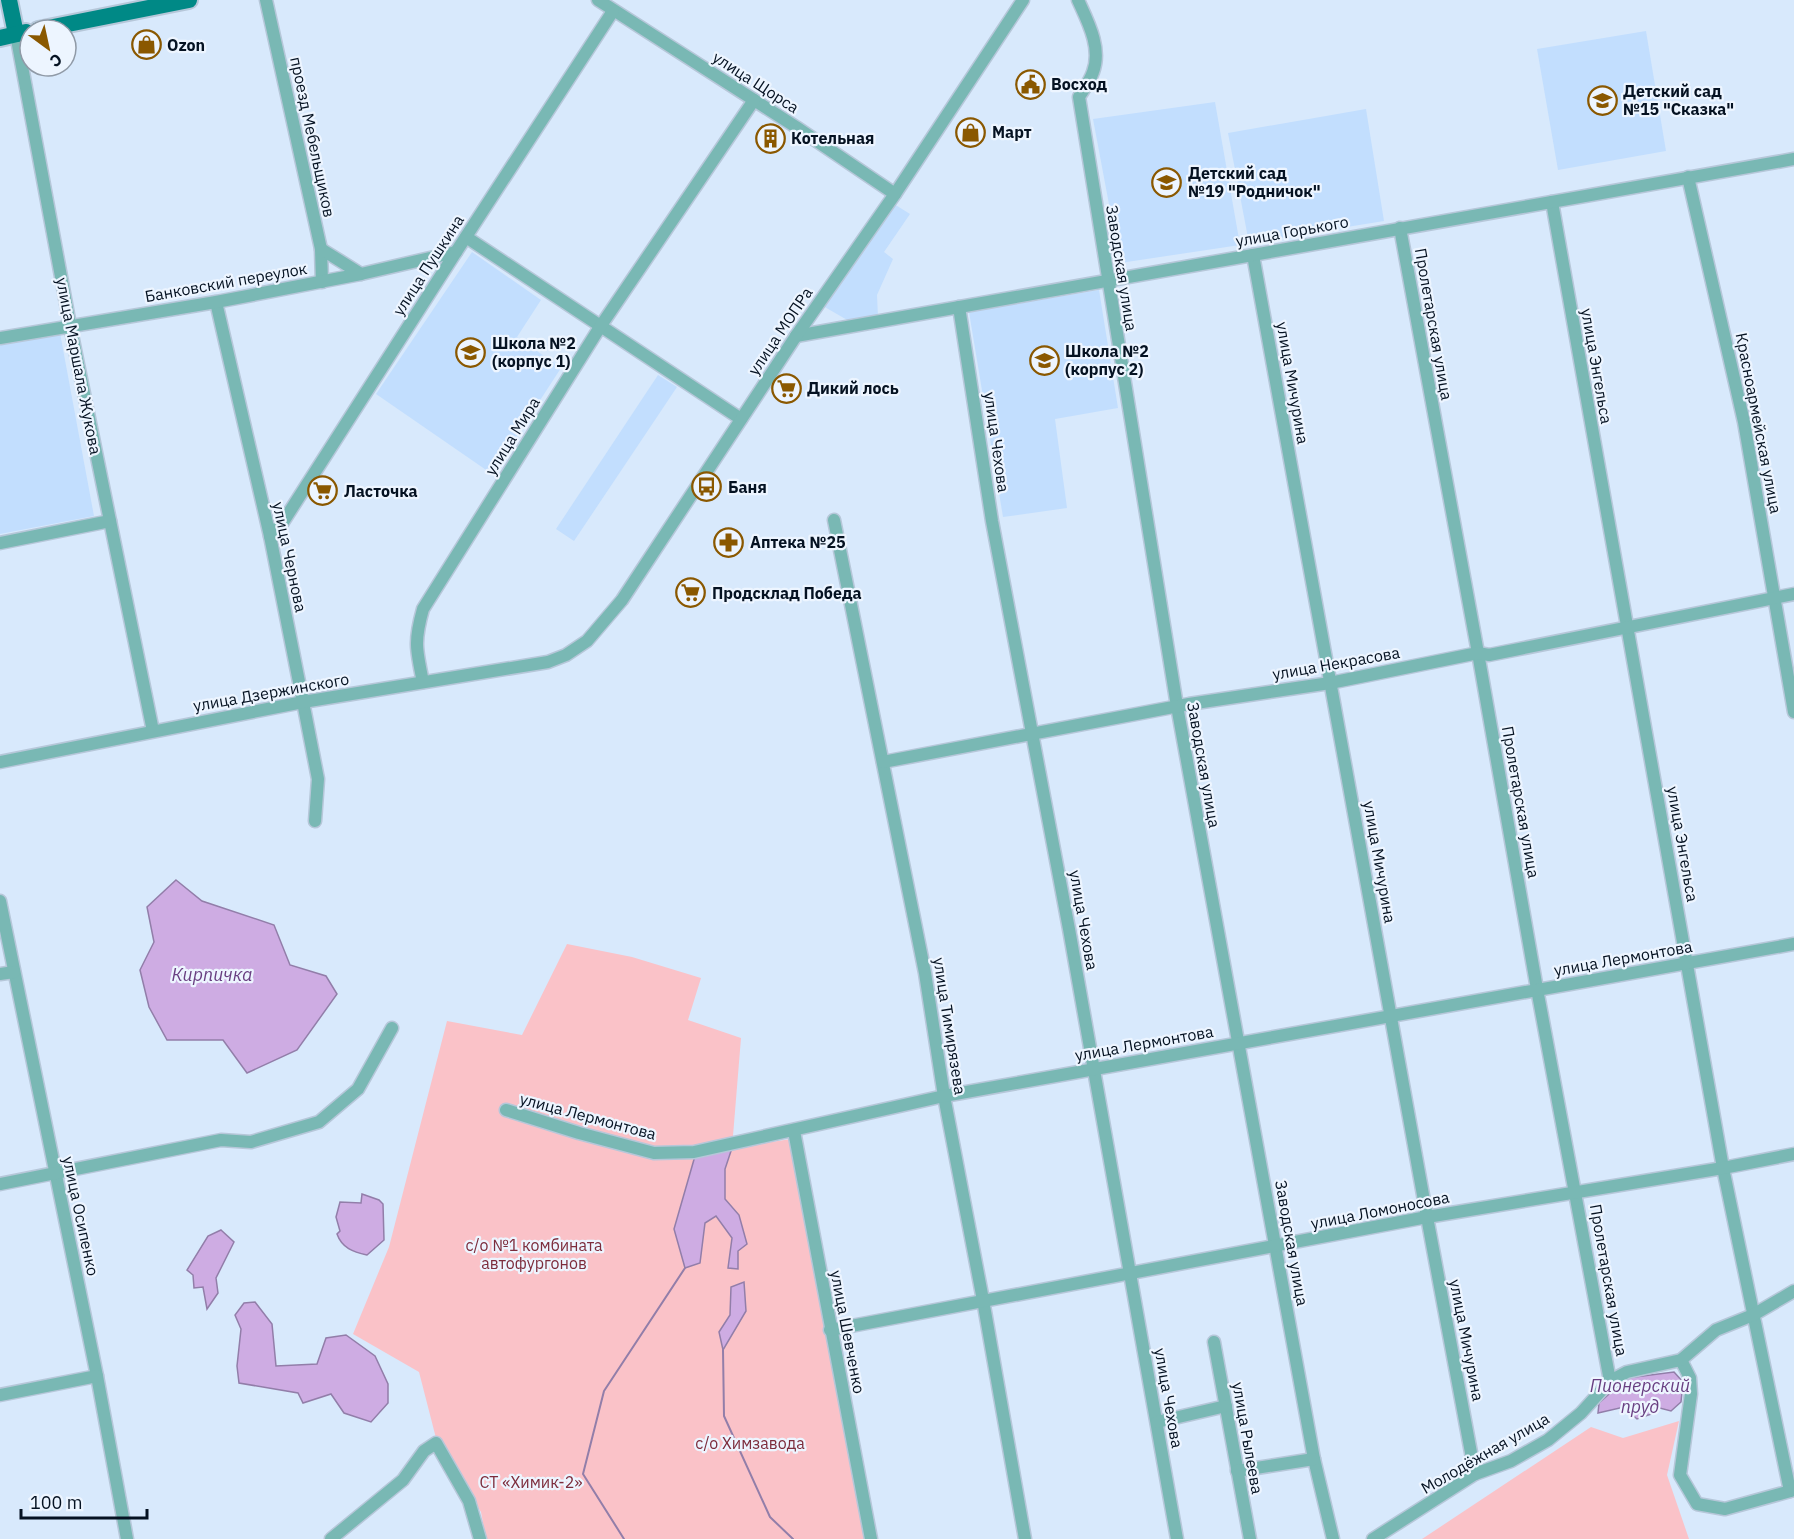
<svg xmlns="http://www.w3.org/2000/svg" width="1794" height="1539" viewBox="0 0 1794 1539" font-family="'IBM Plex Sans',sans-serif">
<rect width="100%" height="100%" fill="#d8e9fc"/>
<g fill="#c2defe">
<path d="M 1646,31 L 1666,151 L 1558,170 L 1537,49 Z"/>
<path d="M 1215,102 L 1240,245 L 1120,263 L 1093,119 Z"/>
<path d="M 1366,109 L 1384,221 L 1249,243 L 1228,133 Z"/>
<path d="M 894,204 L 910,214 L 884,252 L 893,259 L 877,295 L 878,317 L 849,321 L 823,306 Z"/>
<path d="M 472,252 L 541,300 L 517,337 L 561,368 L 492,474 L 376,394 Z"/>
<path d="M 1099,290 L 1118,408 L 1055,419 L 1067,508 L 1003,517 L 969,312 Z"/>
<path d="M 60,333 L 94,516 L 0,534 L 0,344 Z"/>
<path d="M 658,375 L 677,387 L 574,541 L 556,529 Z"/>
</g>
<g fill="#fac2c8" fill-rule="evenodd">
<path d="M 567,944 L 632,957 L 701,978 L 688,1020 L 741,1038 L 732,1148 L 791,1139 L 866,1539 L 486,1539 L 481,1512 L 437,1442 L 419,1372 L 353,1334 L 389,1247 L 447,1021 L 522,1035 ZM 732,1149 L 725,1169 L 725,1199 L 739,1215 L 728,1268 L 732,1238 L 716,1216 L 705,1223 L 700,1263 L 685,1268 ZM 731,1287 L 746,1311 L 723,1349 L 719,1332 L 730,1315 Z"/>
<path d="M 1679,1421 L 1667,1475 L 1689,1539 L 1422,1539 L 1591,1427 L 1623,1438 Z"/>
</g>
<g fill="#ceace3" stroke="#927ea9" stroke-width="1.5">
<path d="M 176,880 L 202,901 L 274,925 L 290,965 L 326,976 L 337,994 L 297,1050 L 247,1073 L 223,1040 L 167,1040 L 149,1007 L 140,970 L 154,942 L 147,907 Z"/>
<path d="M 732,1148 L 725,1169 L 725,1199 L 739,1215 L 747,1244 L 738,1251 L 738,1269 L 728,1268 L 732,1238 L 716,1216 L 705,1223 L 700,1263 L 685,1268 L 674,1229 L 695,1156 Z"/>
<path d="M 362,1194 L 379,1200 L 383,1204 L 384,1240 L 367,1255 C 353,1252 342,1248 337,1234 L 340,1231 L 336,1217 L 340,1202 L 361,1203 Z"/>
<path d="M 221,1230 L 234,1242 L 216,1278 L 218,1293 L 207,1309 L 203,1287 L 194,1288 L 193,1275 L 187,1270 L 208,1236 Z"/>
<path d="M 744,1282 L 746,1311 L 723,1350 L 719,1332 L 730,1315 L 731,1287 Z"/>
<path d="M 255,1302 L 272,1324 L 276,1366 L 317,1364 L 326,1338 L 346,1335 L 375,1356 L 388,1384 L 388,1403 L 371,1422 L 344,1413 L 331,1394 L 303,1403 L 298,1393 L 239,1383 L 237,1366 L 241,1329 L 235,1315 L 244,1303 Z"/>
<path d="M 1674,1372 L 1683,1382 L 1681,1402 L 1671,1411 L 1656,1407 L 1651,1414 L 1637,1419 L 1624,1407 L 1598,1413 L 1599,1403 L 1627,1378 Z"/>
</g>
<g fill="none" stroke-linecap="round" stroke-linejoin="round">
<g stroke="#927ea9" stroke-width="2">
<path d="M 723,1350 L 724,1416 L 770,1517 L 793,1539"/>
<path d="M 624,1539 L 583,1474 L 604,1391 L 685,1268"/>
</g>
<defs>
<g id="minor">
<path d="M 266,0 L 321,249 L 322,282"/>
<path d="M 598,0 L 796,127 L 895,194"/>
<path d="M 1078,0 C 1088,22 1102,48 1093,72 C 1090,81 1084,89 1079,97 L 1177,706 L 1314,1459 L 1333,1539"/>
<path d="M 16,34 L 70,325 L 153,731"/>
<path d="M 1688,177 L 1744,422 L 1794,712"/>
<path d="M 1552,202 L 1723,1168 L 1790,1491"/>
<path d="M 1400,228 L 1478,653 L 1537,989 L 1610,1381"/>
<path d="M 466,237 L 741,419"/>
<path d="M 321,249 L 361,274"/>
<path d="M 1253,255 L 1427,1217 L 1475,1474"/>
<path d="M 216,302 L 270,536 L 303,702 L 318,779 L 315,821"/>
<path d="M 959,307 L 992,521 L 1069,929 L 1177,1539"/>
<path d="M 796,336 L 1794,159"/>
<path d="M 0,338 L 216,302 L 361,274 L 456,252"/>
<path d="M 834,520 L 925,973 L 944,1096 L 983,1300 L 1025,1539"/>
<path d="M 270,536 L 283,522 L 456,252 L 613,11"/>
<path d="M 0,543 L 110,521"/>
<path d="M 423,682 C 416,649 414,641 423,609 L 600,327 L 754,100"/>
<path d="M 0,762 L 303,702 L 548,662 L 566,655 L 587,641 L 622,600 L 796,336 L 895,194 L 1023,0"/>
<path d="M 883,762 L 1189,704 L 1330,683 L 1478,653 L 1489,655 L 1794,594"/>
<path d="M 0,901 L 97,1376 L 127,1539"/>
<path d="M 0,974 L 14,972"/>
<path d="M 506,1110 L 579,1133 L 654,1153 L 694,1152 L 944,1096 L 1794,944"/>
<path d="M 794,1131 L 871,1539"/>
<path d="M 0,1184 L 221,1140 L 251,1142 L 319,1122 L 358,1089 L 392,1028"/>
<path d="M 830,1330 L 1427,1217 L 1723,1168 L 1794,1154"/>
<path d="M 1214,1342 L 1250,1539"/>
<path d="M 1681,1360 L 1690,1378 L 1691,1394 L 1680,1475 L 1697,1504 L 1725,1509 L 1794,1490"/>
<path d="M 0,1395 L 97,1376"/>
<path d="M 1157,1422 L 1226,1406"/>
<path d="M 1237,1471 L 1314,1459"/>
<path d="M 331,1539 L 403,1480 L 424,1451 L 436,1443 L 469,1501 L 480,1539"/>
<path d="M 1373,1539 L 1475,1474 L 1511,1461 L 1548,1440 L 1581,1413 L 1610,1381 L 1627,1372 L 1681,1360 L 1716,1330 L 1753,1315 L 1794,1291"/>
</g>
<g id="major">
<path d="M 9,0 L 16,34"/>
<path d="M 38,30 L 189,0"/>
<path d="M 0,38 L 26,32"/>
</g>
</defs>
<use href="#minor" stroke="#b6c7d9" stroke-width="15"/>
<use href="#major" stroke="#b6c7d9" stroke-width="20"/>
<use href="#minor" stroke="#79b8b4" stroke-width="12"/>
<use href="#major" stroke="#008986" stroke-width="16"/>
</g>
<defs>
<symbol id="shop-ring" viewBox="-11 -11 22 22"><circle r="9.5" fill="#edf5ff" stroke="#8a5800" stroke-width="1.5"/><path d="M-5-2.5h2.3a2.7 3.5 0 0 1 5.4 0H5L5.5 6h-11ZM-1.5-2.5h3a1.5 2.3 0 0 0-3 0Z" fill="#8a5800"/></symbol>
<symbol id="civic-ring" viewBox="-11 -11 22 22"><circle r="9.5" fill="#edf5ff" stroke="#8a5800" stroke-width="1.5"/><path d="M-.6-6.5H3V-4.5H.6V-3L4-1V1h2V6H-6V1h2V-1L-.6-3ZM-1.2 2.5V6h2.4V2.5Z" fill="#8a5800"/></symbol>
<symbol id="school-ring" viewBox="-11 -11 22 22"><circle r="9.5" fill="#edf5ff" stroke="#8a5800" stroke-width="1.5"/><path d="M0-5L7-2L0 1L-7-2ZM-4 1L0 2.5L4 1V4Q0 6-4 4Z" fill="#8a5800"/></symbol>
<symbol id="building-ring" viewBox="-11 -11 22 22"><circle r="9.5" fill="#edf5ff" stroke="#8a5800" stroke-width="1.5"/><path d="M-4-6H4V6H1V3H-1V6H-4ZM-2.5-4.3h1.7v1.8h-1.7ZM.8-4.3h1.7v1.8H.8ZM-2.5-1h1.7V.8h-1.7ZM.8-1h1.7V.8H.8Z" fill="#8a5800"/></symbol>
<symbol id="supermarket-ring" viewBox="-11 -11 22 22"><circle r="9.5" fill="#edf5ff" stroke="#8a5800" stroke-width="1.5"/><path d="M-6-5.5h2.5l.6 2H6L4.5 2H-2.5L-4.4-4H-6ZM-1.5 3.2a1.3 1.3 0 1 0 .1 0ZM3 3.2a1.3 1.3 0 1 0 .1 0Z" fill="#8a5800"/></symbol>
<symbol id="bus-ring" viewBox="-11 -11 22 22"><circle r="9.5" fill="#edf5ff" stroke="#8a5800" stroke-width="1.5"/><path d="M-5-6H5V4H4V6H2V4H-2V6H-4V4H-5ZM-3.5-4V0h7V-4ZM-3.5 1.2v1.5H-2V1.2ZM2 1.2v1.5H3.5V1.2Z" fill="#8a5800"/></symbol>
<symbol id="pharmacy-ring" viewBox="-11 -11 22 22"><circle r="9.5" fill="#edf5ff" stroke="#8a5800" stroke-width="1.5"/><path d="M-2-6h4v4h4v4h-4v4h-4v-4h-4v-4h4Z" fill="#8a5800"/></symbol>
</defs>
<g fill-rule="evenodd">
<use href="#shop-ring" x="130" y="28" width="33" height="33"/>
<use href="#civic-ring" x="1014" y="68" width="33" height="33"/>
<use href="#school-ring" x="1586" y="84" width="33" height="33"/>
<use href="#shop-ring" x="954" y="116" width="33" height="33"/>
<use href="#building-ring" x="754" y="122" width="33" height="33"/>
<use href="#school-ring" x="1150" y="166" width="33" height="33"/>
<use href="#school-ring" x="454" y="336" width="33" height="33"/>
<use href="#school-ring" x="1028" y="344" width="33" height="33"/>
<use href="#supermarket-ring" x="770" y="372" width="33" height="33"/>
<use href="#bus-ring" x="690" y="470" width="33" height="33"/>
<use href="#supermarket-ring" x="306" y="474" width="33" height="33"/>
<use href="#pharmacy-ring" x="712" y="526" width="33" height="33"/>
<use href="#supermarket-ring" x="674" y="576" width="33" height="33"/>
</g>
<g text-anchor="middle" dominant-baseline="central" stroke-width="4.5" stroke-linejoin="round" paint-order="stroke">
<g font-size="16" font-weight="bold" fill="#051222" stroke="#edf5ff" text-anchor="start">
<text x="167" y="45">Ozon</text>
<text x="1051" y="84">Восход</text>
<text x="1623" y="91">Детский сад<tspan x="1623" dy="18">№15 "Сказка"</tspan></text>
<text x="992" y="132">Март</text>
<text x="791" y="138">Котельная</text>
<text x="1188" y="173">Детский сад<tspan x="1188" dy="18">№19 "Родничок"</tspan></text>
<text x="492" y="343">Школа №2<tspan x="492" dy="18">(корпус 1)</tspan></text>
<text x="1065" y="351">Школа №2<tspan x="1065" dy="18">(корпус 2)</tspan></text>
<text x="807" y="388">Дикий лось</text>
<text x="728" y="487">Баня</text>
<text x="344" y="491">Ласточка</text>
<text x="750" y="542">Аптека №25</text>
<text x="712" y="593">Продсклад Победа</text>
</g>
<g font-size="16" fill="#051222" stroke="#edf5ff">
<text transform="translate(756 82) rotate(33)">улица Щорса</text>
<text transform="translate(313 137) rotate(78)">проезд Мебельщиков</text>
<text transform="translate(1292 231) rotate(-10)">улица Горького</text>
<text transform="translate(428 265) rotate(-57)">улица Пушкина</text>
<text transform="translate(1122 268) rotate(81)">Заводская улица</text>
<text transform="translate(226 282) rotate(-10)">Банковский переулок</text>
<text transform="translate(1434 324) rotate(80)">Пролетарская улица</text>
<text transform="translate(780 331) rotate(-56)">улица МОПРа</text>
<text transform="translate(79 366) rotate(79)">улица Маршала Жукова</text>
<text transform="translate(1597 366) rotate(80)">улица Энгельса</text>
<text transform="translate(1293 383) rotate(80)">улица Мичурина</text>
<text transform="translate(1759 423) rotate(79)">Красноармейская улица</text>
<text transform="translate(512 436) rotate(-58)">улица Мира</text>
<text transform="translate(997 442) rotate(82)">улица Чехова</text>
<text transform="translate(290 557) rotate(78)">улица Чернова</text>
<text transform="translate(1336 663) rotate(-10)">улица Некрасова</text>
<text transform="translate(271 692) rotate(-10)">улица Дзержинского</text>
<text transform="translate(1204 765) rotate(80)">Заводская улица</text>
<text transform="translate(1521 802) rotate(80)">Пролетарская улица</text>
<text transform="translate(1683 844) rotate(80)">улица Энгельса</text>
<text transform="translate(1380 862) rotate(80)">улица Мичурина</text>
<text transform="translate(1084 920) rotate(80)">улица Чехова</text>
<text transform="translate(1623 958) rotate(-10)">улица Лермонтова</text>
<text transform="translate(950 1026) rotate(81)">улица Тимирязева</text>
<text transform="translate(1144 1043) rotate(-10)">улица Лермонтова</text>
<text transform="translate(588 1116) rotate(15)">улица Лермонтова</text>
<text transform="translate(1380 1210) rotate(-11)">улица Ломоносова</text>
<text transform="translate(81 1216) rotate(78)">улица Осипенко</text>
<text transform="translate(1292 1243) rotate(80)">Заводская улица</text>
<text transform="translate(1609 1280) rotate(80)">Пролетарская улица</text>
<text transform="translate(848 1332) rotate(79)">улица Шевченко</text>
<text transform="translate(1467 1340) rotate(79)">улица Мичурина</text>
<text transform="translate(1169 1398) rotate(80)">улица Чехова</text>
<text transform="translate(1248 1438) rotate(80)">улица Рылеева</text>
<text transform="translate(1485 1453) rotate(-30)">Молодёжная улица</text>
</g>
<g font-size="16" fill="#7d2c3c" stroke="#edf5ff">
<text x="534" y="1245">с/о №1 комбината<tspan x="534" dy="18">автофургонов</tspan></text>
<text x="750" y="1443">с/о Химзавода</text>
<text x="531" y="1482">СТ «Химик-2»</text>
</g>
<g font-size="18" font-style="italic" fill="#683e81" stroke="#edf5ff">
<text x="212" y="974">Кирпичка</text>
<text x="1640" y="1385">Пионерский<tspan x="1640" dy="21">пруд</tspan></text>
</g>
</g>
<g transform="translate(48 48) rotate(147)"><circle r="28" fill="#edf5ff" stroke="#909aa7" stroke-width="1.5"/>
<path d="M0-4.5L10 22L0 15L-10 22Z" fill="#8a5800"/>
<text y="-9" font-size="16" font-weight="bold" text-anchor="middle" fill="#051222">С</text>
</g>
<path d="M21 1509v9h126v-9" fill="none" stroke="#051222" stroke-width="3"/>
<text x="30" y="1509" font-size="18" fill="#051222" stroke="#edf5ff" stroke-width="4.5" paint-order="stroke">100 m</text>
</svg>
